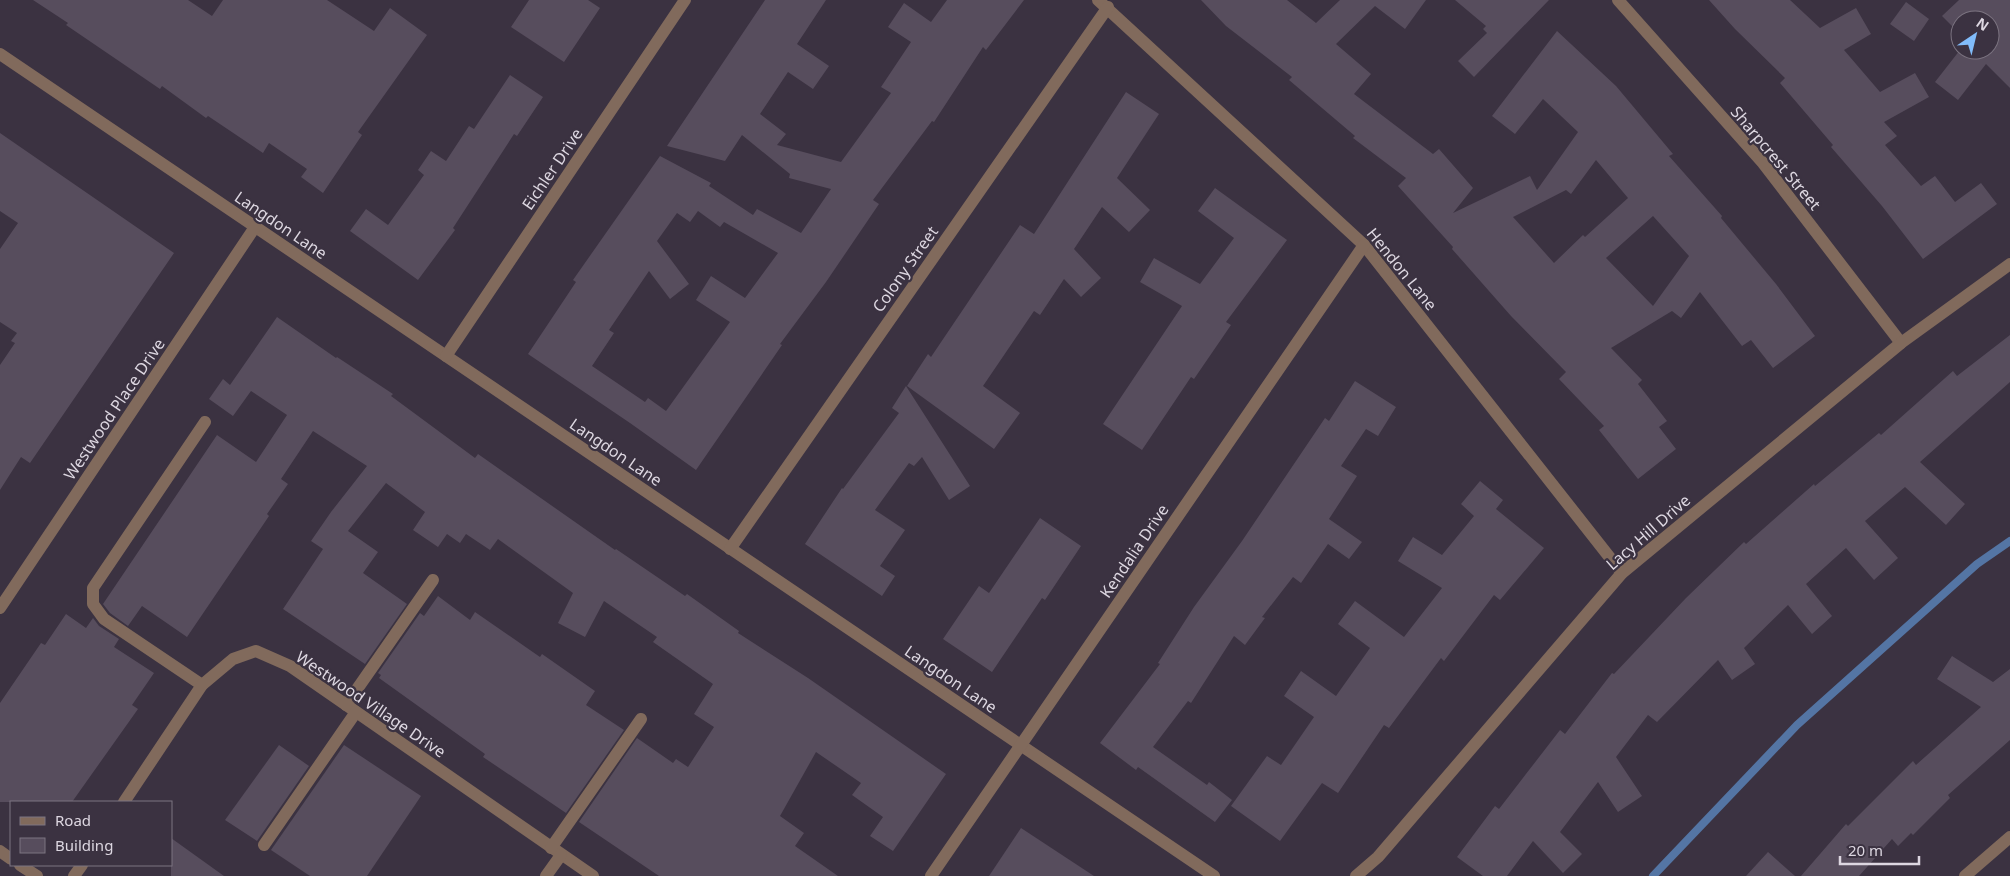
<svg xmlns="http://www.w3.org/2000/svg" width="2010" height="876" viewBox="0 0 2010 876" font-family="'Noto Sans',sans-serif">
<rect width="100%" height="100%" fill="#3b3241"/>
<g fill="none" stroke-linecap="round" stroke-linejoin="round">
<path stroke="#5475a4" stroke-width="8" d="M 1653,876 L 1797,725 L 1977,564 L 2010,541"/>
</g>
<g fill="#574d5d" fill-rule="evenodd">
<path d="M 33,0 L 188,0 L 212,16 L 223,0 L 327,0 L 374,31 L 390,8 L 427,35 L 358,132 L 362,135 L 323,193 L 301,177 L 307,169 L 269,143 L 263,153 L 208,116 L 206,118 L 162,86 L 160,89 L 66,25 L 68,23 Z"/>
<path d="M 529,0 L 588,0 L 600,8 L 564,62 L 511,27 Z"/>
<path d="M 765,0 L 826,0 L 797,44 L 829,66 L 813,89 L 788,72 L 760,114 L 786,134 L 777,145 L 841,162 L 891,93 L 881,87 L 911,42 L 888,27 L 904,3 L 931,22 L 947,0 L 1024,0 L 986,50 L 983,47 L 934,122 L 932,121 L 873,200 L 879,204 L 826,282 L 780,344 L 782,345 L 696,470 L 630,423 L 528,354 L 576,282 L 573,280 L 660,156 L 711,183 L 709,186 L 753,215 L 757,209 L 801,233 L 831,189 L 789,178 L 790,174 L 742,135 L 725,161 L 667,146 ZM 698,211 L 720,227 L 724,222 L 778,253 L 745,298 L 711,276 L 696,300 L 730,322 L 666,411 L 648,398 L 645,402 L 592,366 L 614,333 L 609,330 L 649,271 L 670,299 L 689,284 L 657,241 L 677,213 L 690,222 Z"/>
<path d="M 1201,0 L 1287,0 L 1316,23 L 1340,0 L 1426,0 L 1405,29 L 1375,6 L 1336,44 L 1371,74 L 1354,94 L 1433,154 L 1439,149 L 1473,188 L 1453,213 L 1530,176 L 1537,190 L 1578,132 L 1543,99 L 1515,134 L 1492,116 L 1557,31 L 1616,86 L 1673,154 L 1669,156 L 1722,216 L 1721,218 L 1776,284 L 1815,336 L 1773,368 L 1751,340 L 1742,346 L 1700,292 L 1681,318 L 1672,311 L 1611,348 L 1642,380 L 1638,384 L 1667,421 L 1659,427 L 1676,449 L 1638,479 L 1599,430 L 1604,426 L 1559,379 L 1566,372 L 1511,316 L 1452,249 L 1453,247 L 1398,186 L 1406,178 L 1353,138 L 1355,136 L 1289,80 L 1292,77 L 1226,26 ZM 1596,160 L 1628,198 L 1585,237 L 1583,235 L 1554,263 L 1513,217 L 1566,190 L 1571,194 ZM 1653,216 L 1689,256 L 1653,306 L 1606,258 Z"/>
<path d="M 1455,0 L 1549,0 L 1474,77 L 1458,61 L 1487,33 L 1483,29 L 1486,26 Z"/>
<path d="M 1709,0 L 1790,0 L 1820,28 L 1856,8 L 1871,34 L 1844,50 L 1880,92 L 1915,73 L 1929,97 L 1884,122 L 1897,136 L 1885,145 L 1921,186 L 1935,176 L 1955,202 L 1981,183 L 1997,204 L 1923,259 L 1882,206 L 1831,147 L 1833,145 L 1780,83 L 1785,78 L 1735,29 Z"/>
<path d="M 1959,0 L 2010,0 L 2010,88 L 1986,64 L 1958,100 L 1935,82 L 1960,50 L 1990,50 L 1990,20 L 1960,20 L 1960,34 L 1942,16 Z"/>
<path d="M 1906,2 L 1929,19 L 1914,41 L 1890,24 Z"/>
<path d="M 510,75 L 543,97 L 517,136 L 514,134 L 453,228 L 455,230 L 418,280 L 350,231 L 366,209 L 388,225 L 424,175 L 418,170 L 431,151 L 446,161 L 469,126 L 474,129 Z"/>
<path d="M 1126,92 L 1159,114 L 1117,178 L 1150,210 L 1129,232 L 1102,207 L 1074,249 L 1101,278 L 1081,297 L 1064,279 L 1040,315 L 1034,311 L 983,386 L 1020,413 L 994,449 L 907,386 L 928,354 L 931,357 L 1020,225 L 1034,234 Z"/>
<path d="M 0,133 L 174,253 L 30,463 L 21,457 L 0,490 L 0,365 L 15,343 L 11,341 L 17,333 L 0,322 L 0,249 L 18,223 L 0,211 Z"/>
<path d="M 1215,188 L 1287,240 L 1226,322 L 1231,325 L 1194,379 L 1191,377 L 1142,450 L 1103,424 L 1182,306 L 1140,282 L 1154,258 L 1200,284 L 1234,238 L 1198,211 Z"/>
<path d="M 277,317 L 336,358 L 337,357 L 393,394 L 391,396 L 475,458 L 478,454 L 615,550 L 616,549 L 685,596 L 687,594 L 739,631 L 738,633 L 808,678 L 946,774 L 893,851 L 870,836 L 883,817 L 852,795 L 861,783 L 816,752 L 780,816 L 804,833 L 795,846 L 838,876 L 659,876 L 579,822 L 637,738 L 673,763 L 676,759 L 688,767 L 714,727 L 694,714 L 713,684 L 653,642 L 657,637 L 604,601 L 585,637 L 558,623 L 573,593 L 498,539 L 490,550 L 466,534 L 460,543 L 447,534 L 438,547 L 413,530 L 425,512 L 386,483 L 348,531 L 378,552 L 363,573 L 407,604 L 365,664 L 283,609 L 323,549 L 311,541 L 331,512 L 367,466 L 313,431 L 281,479 L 288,484 L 267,514 L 269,516 L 187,637 L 142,606 L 128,626 L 110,613 L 103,604 L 217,435 L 256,462 L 287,415 L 251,391 L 233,416 L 209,399 L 223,379 L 230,385 Z"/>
<path d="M 2010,335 L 2010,382 L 1920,462 L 1965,504 L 1946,525 L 1905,487 L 1865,521 L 1898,558 L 1874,580 L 1846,548 L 1806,584 L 1832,616 L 1812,634 L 1788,605 L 1744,648 L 1755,664 L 1732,680 L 1718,660 L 1657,722 L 1648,715 L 1616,757 L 1642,796 L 1618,812 L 1598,782 L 1560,832 L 1582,854 L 1563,873 L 1533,841 L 1507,876 L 1483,876 L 1457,857 L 1495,806 L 1499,809 L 1560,730 L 1565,734 L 1612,673 L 1614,674 L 1686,598 L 1744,542 L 1746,544 L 1814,484 L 1815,486 L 1879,433 L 1881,435 L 1953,371 L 1957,376 Z"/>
<path d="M 1355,381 L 1396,407 L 1378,436 L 1366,429 L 1341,466 L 1357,476 L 1329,519 L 1362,542 L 1349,559 L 1328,544 L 1301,583 L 1293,577 L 1262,617 L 1265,618 L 1245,645 L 1234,636 L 1191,703 L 1188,701 L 1153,747 L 1207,785 L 1209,782 L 1232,800 L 1215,822 L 1138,767 L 1136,770 L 1100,743 L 1160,664 L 1158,663 L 1194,607 L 1242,541 L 1325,418 L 1329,421 Z"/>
<path d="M 906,386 L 970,486 L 949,500 L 922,457 L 914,466 L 909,463 L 875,510 L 905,530 L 880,566 L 895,576 L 882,596 L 805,544 L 842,488 L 843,489 L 899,413 L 892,408 Z"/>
<path d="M 1480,481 L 1503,500 L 1496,509 L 1544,548 L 1500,600 L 1494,595 L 1444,661 L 1441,658 L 1389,728 L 1384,725 L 1338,793 L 1322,783 L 1280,841 L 1231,806 L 1267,756 L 1281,765 L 1314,717 L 1284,696 L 1301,671 L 1336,696 L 1370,648 L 1338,624 L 1355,601 L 1404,637 L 1442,588 L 1398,561 L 1413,537 L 1442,555 L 1474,516 L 1461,504 Z"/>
<path d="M 1040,518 L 1081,546 L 1045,600 L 1042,598 L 992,672 L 943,639 L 979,586 L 989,593 Z"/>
<path d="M 438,596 L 470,620 L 475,612 L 540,657 L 542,654 L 595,691 L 586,705 L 624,730 L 566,813 L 483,757 L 485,754 L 379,678 L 381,675 L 378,673 L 420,613 L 424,616 Z"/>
<path d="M 66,614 L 86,628 L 93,618 L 99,626 L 119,639 L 114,647 L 154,673 L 132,705 L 138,709 L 72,802 L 0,802 L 0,703 L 41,643 L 45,645 Z"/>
<path d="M 1952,656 L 1993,682 L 2010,669 L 2010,740 L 1948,795 L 1950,798 L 1913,835 L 1911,833 L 1898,846 L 1892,839 L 1859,876 L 1801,876 L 1846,824 L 1848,826 L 1913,761 L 1916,765 L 1981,707 L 1937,679 Z"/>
<path d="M 279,745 L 309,766 L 257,841 L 225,820 Z"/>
<path d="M 344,745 L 421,796 L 367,876 L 310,876 L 271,850 Z"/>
<path d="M 1021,828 L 1094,876 L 989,876 Z"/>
<path d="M 171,838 L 224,876 L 171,876 Z"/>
<path d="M 1768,852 L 1795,876 L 1746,876 Z"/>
</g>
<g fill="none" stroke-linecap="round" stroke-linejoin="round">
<g stroke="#816a5c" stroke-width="12">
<path d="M 1098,0 L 1364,245 L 1622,573"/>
<path d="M 1618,0 L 1763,163 L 1901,343"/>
<path d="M 0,54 L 1214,876"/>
<path d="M 446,356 L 685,0"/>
<path d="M 730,549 L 1108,7"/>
<path d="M 0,608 L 255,227"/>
<path d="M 202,685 L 104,619 L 93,604 L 93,588 L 205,422"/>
<path d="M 346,705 L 433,580"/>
<path d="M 124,802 L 202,685 L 233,659 L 256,651 L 290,666 L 593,876"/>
<path d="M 264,845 L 356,712"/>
<path d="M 551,848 L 641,719"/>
<path d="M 0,851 L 11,859"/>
<path d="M 20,865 L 37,876"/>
<path d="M 74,876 L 82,865"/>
<path d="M 546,876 L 561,855"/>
<path d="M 931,876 L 1364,245"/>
<path d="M 1356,876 L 1378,857 L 1622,573 L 1901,343 L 2010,264"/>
<path d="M 1965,876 L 2010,837"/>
</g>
</g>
<g text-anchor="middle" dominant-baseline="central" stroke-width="4.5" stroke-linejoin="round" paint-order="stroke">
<g font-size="16" fill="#ddd7e1" stroke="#3b3241">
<text transform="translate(1776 158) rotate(50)">Sharpcrest Street</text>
<text transform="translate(552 169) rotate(-56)">Eichler Drive</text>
<text transform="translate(281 225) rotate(34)">Langdon Lane</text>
<text transform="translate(905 269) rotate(-55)">Colony Street</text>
<text transform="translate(1402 269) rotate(51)">Hendon Lane</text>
<text transform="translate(114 409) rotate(-56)">Westwood Place Drive</text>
<text transform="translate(616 452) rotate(34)">Langdon Lane</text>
<text transform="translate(1648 532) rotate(-41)">Lacy Hill Drive</text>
<text transform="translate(1134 551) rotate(-56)">Kendalia Drive</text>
<text transform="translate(951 679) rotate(34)">Langdon Lane</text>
<text transform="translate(371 704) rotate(34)">Westwood Village Drive</text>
</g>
</g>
<rect x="10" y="801" width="162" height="65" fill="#3b3241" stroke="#7c7481"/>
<rect x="20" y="817" width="25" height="8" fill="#816a5c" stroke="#7c7481"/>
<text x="55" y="826" font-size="15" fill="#ddd7e1">Road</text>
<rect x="20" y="838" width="25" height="15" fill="#574d5d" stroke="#7c7481"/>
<text x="55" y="851" font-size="15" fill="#ddd7e1">Building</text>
<g transform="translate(1975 35) rotate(35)"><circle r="24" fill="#3b3241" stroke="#7c7481"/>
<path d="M0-4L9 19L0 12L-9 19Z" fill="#81bcfa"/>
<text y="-8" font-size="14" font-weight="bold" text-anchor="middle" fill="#ddd7e1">N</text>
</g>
<path d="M1840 856v8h79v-8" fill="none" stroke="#ddd7e1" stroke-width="2.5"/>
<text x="1848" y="856" font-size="15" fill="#ddd7e1" stroke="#3b3241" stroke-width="4" paint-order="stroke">20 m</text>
</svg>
